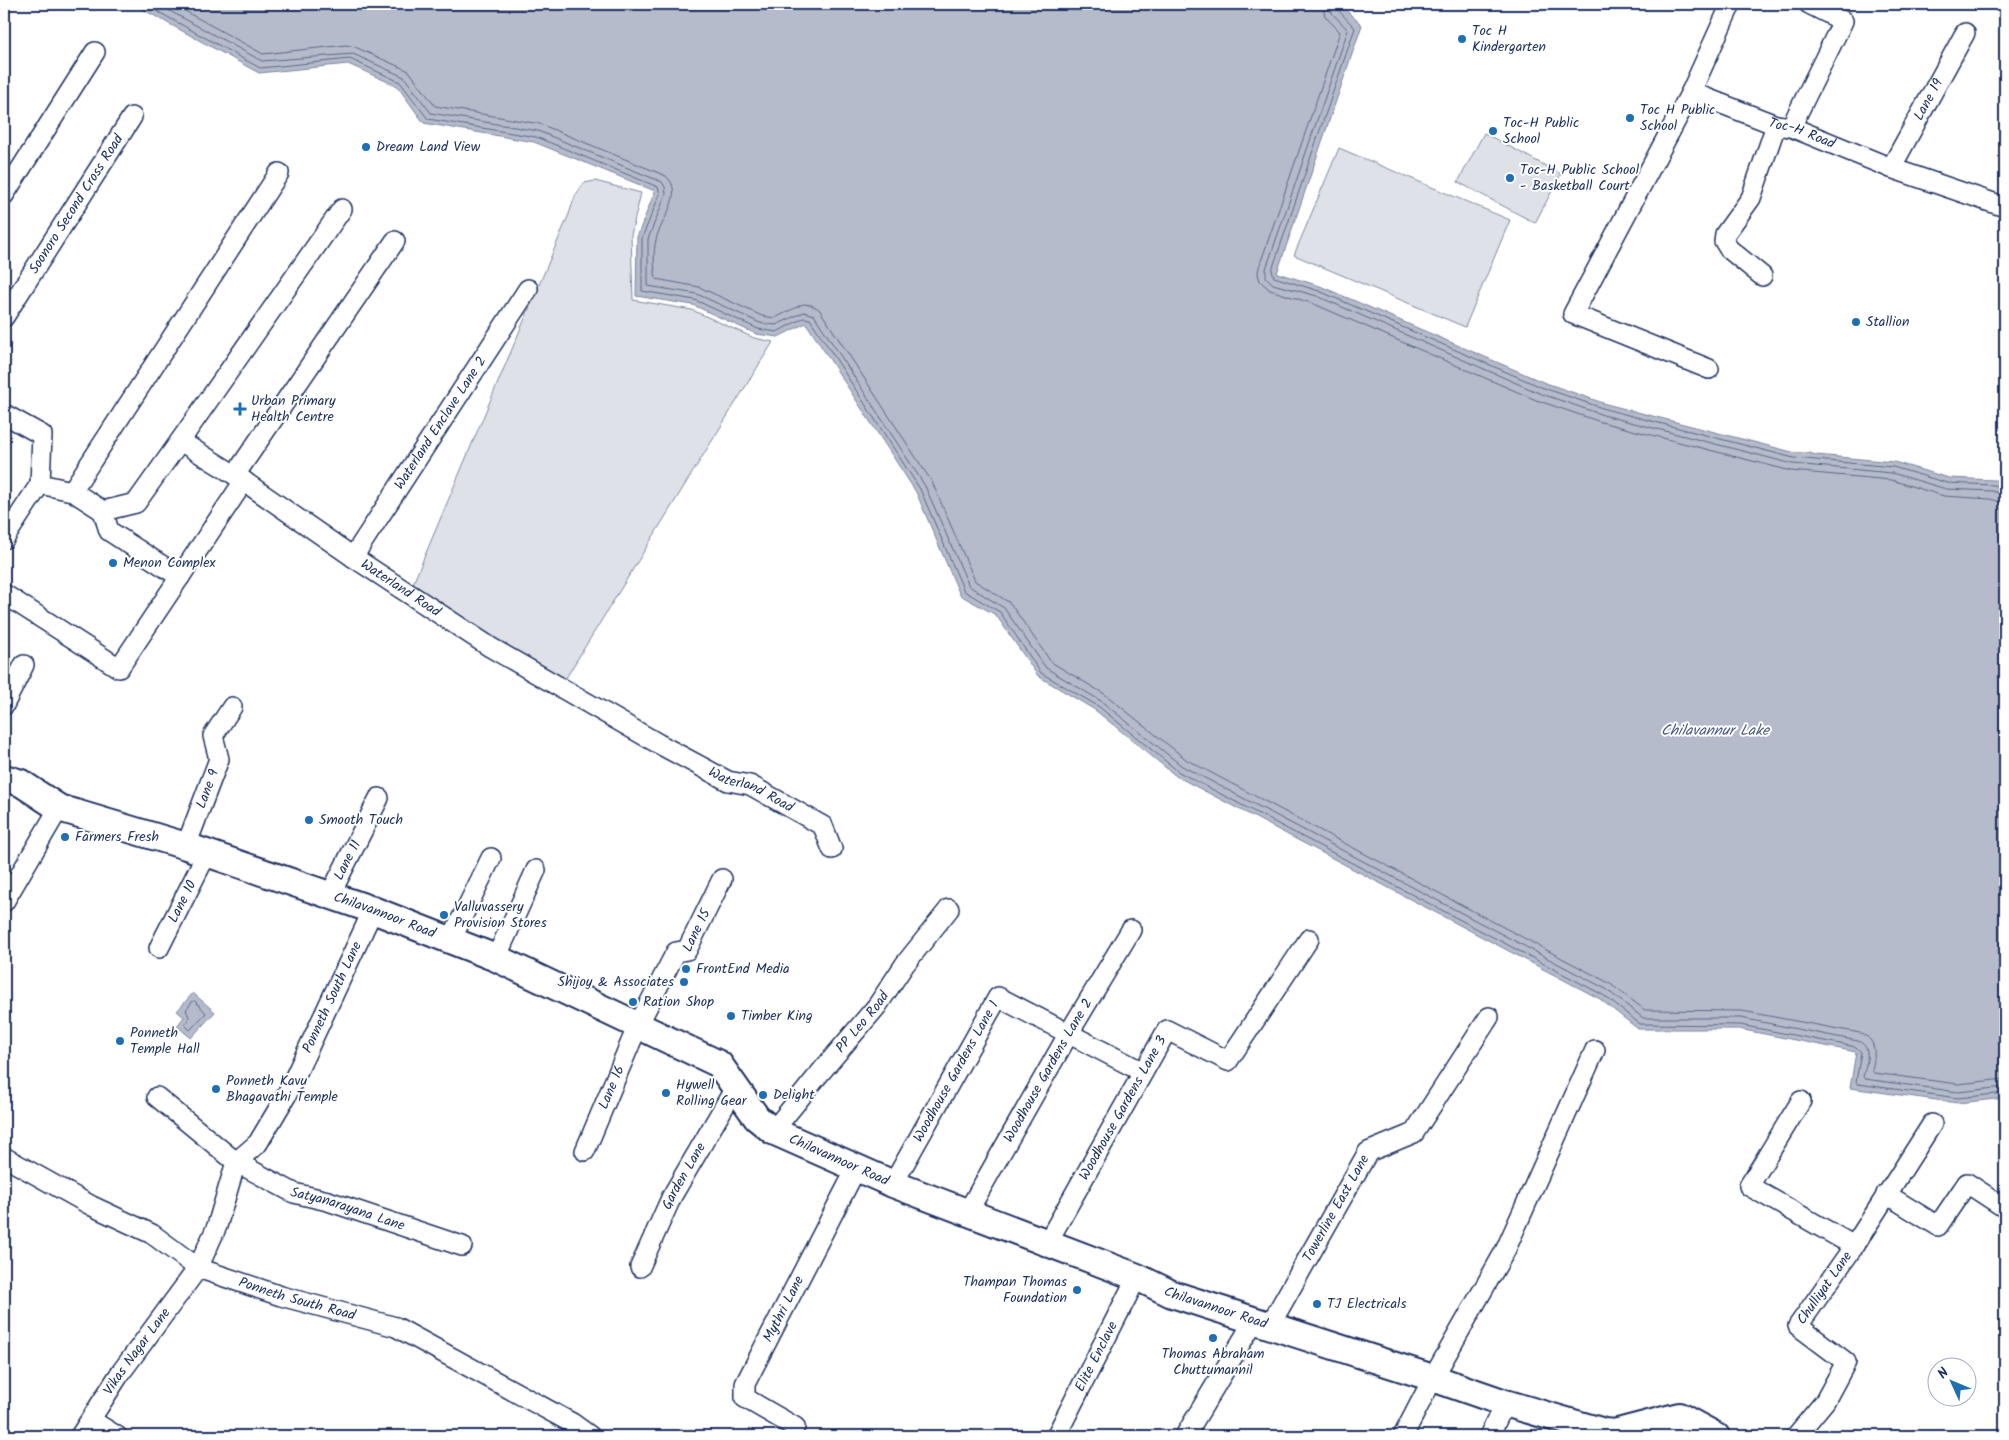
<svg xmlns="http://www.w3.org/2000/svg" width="2009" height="1440" viewBox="0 0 2009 1440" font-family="Kalam,sans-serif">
<rect width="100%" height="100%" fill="#fff"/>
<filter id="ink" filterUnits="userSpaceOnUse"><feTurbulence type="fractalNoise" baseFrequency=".02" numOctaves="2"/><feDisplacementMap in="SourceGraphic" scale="10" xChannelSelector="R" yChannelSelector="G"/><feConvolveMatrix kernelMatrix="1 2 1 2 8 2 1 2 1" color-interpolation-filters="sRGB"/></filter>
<g filter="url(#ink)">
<g fill="#dee1e7" stroke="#7c88a2">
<path d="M 1484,133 L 1561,174 L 1535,223 L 1458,182 Z"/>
<path d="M 1339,148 L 1510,220 L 1465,327 L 1294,255 Z"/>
<path d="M 595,181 L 641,193 L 631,235 L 633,300 L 692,310 L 754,338 L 773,342 L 564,681 L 412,586 L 569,214 L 575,196 L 584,183 Z"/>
</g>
<g fill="#b5bbca" stroke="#77839f">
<path d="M 133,4 L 1339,4 L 1362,25 L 1277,273 L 1320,286 L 1543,382 L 1606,404 L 1796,453 L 1809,453 L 1816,455 L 1894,462 L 1949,478 L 1995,480 L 2005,485 L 2005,1098 L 1958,1103 L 1850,1088 L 1856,1052 L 1739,1029 L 1638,1029 L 1600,999 L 1176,776 L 1095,710 L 1038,676 L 996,615 L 960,595 L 916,492 L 806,323 L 778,337 L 756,334 L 693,305 L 636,296 L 637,237 L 655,191 L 534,142 L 424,123 L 397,86 L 348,64 L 259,73 Z"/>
<path d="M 193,993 L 215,1012 L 191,1038 L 177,1026 L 184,1017 L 177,1011 Z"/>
</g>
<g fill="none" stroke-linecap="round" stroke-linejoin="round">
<g stroke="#596789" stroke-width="1">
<path d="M 144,4 L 260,68 L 350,59 L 400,82 L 428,119 L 536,137 L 658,187 L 660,194 L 642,238 L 642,291 L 695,300 L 758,329 L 777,332 L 803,318 L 810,319 L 920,489 L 964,591 L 1000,612 L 1041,673 L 1098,706 L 1179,772 L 1603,995 L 1640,1024 L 1740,1025 L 1856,1047 L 1861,1052 L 1856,1082 L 1858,1084 L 1958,1098 L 2005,1093"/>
<path d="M 157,4 L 262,61 L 353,54 L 404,77 L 431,113 L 538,131 L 662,182 L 665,187 L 666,194 L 648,239 L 648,286 L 697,294 L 760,323 L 776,325 L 804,312 L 814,315 L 925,486 L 969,586 L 1004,608 L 1046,668 L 1101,701 L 1182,766 L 1606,989 L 1643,1018 L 1741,1018 L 1858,1041 C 1873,1047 1866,1064 1863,1077 L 1865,1079 L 1958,1092 L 2005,1087"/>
<path d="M 172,4 L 263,54 L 346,45 L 355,47 L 409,71 L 435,106 L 540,124 L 666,176 C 686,194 660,220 656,240 C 653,251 654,269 656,279 L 699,287 L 762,316 L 775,318 L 803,304 L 811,305 L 819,309 L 932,482 L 975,581 L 1010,603 L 1051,662 L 1106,695 L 1187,760 L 1609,983 L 1645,1010 L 1742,1011 L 1860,1033 C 1878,1040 1875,1055 1872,1070 L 1874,1073 L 1958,1084 L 2005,1079"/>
<path d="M 1322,4 L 1325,16 L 1340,32 L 1259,267 L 1258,274 L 1260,281 L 1270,290 L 1314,304 L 1536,400 L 1601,422 L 1791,471 L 1891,480 L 1944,496 L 1990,499 L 2005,503"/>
<path d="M 1330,4 L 1332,13 L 1348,30 L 1266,269 L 1266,277 L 1273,284 L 1317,296 L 1539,393 L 1603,415 L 1793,464 L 1892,473 L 1946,489 L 1992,491 L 2005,495"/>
<path d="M 1336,4 L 1337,9 L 1355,28 L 1272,270 L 1274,277 L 1319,291 L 1541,387 L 1605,409 L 1794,458 L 1893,467 L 1947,483 L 1994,485 L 2005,489"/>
<path d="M 195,1001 L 206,1013 L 190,1030 L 185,1025 L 189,1017 L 186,1010 L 192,1002 Z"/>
</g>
<defs>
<g id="street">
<path id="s1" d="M 1731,4 L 1691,92 L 1776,125 L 1791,127 L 1891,168 L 2005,207"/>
<path d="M 1691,92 L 1573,314 L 1709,369"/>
<path d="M 1791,127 L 1843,21 L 1809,4"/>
<path id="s2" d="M 1891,168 L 1965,33"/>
<path d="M 4,195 L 95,52"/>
<path d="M 1762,276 L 1729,249 L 1724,241 L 1725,234 L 1751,198 L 1776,125"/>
<path id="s3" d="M 4,317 L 132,117"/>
<path d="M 4,414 L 42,435 L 40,484"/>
<path d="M 180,441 L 342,209"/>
<path d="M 235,475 L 395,241"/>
<path id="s4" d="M 40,484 L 72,491 L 103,511 L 136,503 L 180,441 L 235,475 L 353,557 L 490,647 L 659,744 L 728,781 L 750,785 L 823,826 L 832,849"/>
<path d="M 72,491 L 279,173"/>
<path d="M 103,511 L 109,531 L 180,577"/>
<path d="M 4,539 L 40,484"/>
<path id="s5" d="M 353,557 L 528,289"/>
<path d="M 4,594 L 119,668 L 244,481"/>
<path d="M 4,705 L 24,665"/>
<path id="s6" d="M 186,846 L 219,759 L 213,736 L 232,707"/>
<path id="s7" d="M 330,895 L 379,798"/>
<path d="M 4,902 L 59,808"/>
<path d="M 451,940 L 491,858"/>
<path id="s8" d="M 159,948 L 207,853"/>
<path d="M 496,958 L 536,870"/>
<path id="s9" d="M 157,1097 L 236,1162 L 294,1193 L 328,1201 L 462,1246"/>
<path d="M 1801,1101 L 1749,1186 L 1854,1246"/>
<path id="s10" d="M 773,1131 L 820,1073 L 877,1006 L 905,964 L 949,909"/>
<path id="s11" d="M 585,1151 L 638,1025 L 676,952 L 687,950 L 722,879"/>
<path id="s12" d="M 4,1157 L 92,1206 L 152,1234 L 198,1268 L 281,1296 L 396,1327 L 572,1423 L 590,1436"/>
<path id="s13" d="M 893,1184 L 998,997 L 1143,1072"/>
<path d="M 1886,1194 L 1938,1226 L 1967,1183 L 2005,1208"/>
<path id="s14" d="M 967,1213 L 1069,1033 L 1131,930"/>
<path id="s15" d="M 1047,1243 L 1167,1030 L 1228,1061 L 1309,939"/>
<path id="s16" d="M 640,1267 L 672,1196 L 735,1088"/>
<path id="s17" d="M 1270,1325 L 1368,1152 L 1414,1133 L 1489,1017"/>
<path d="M 91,1420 L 117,1436"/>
<path id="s18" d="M 795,1427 L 745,1398 L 745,1384 L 856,1169"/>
<path id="s19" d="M 80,1436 L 119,1375 L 198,1268 L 217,1226 L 236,1162 L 258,1143 L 286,1096 L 373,910"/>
<path id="s20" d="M 1056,1436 L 1137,1277"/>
<path d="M 1185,1436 L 1254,1321"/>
<path d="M 1403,1436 L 1433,1378 L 1505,1251 L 1595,1050"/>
<path d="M 1489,1436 L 1505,1403"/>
<path id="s21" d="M 1796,1436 L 1825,1401 L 1846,1362 L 1798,1326 L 1854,1246 L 1932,1124"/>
</g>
<g id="secondary">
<path id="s22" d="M 4,778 L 21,783 L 59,808 L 186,846 L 373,910 L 496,958 L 719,1064 L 757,1118 L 773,1131 L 893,1184 L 1137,1277 L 1172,1294 L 1433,1378 L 1505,1403 L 1604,1432 L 1614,1433 L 1679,1416 L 1716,1436"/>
</g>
</defs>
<use href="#street" stroke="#1b2f5e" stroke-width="22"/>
<use href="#secondary" stroke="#1b2f5e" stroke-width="30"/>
<use href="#street" stroke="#fff" stroke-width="19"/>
<use href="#secondary" stroke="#fff" stroke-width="26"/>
</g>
</g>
<g fill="#1f6fb2" stroke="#fff" stroke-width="2">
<circle cx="1462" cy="39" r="5"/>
<circle cx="1630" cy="118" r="5"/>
<circle cx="1493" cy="131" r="5"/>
<circle cx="366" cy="147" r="5"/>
<circle cx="1510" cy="178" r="5"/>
<circle cx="1856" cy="322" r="5"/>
<path d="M237.5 401.5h5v5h5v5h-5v5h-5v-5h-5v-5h5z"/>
<circle cx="113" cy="563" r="5"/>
<circle cx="309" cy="820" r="5"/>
<circle cx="65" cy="837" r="5"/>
<circle cx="444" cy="915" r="5"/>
<circle cx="686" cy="969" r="5"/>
<circle cx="684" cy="982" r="5"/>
<circle cx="633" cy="1002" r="5"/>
<circle cx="731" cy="1016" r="5"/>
<circle cx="120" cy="1041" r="5"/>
<circle cx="216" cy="1089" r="5"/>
<circle cx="666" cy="1093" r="5"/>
<circle cx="763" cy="1095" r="5"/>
<circle cx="1077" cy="1290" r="5"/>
<circle cx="1317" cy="1304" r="5"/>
<circle cx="1213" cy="1338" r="5"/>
</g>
<g text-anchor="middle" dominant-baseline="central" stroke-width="4" stroke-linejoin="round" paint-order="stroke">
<g font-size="14" fill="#1b2f5e" stroke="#fff" text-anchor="start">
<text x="1472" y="31">Toc H<tspan x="1472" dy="16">Kindergarten</tspan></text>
<text x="1640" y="110">Toc H Public<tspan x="1640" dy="16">School</tspan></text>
<text x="1503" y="123">Toc-H Public<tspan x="1503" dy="16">School</tspan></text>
<text x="376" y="147">Dream Land View</text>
<text x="1520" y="170">Toc-H Public School<tspan x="1520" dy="16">- Basketball Court</tspan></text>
<text x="1866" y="322">Stallion</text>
<text x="251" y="401">Urban Primary<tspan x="251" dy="16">Health Centre</tspan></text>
<text x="123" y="563">Menon Complex</text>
<text x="319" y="820">Smooth Touch</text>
<text x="75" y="837">Farmers Fresh</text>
<text x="454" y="907">Valluvassery<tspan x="454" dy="16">Provision Stores</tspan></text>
<text x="696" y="969">FrontEnd Media</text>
<text x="674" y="982" text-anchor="end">Shijoy &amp; Associates</text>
<text x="643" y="1002">Ration Shop</text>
<text x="741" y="1016">Timber King</text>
<text x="130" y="1033">Ponneth<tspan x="130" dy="16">Temple Hall</tspan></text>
<text x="226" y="1081">Ponneth Kavu<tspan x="226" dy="16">Bhagavathi Temple</tspan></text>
<text x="676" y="1085">Hywell<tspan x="676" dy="16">Rolling Gear</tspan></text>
<text x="773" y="1095">Delight</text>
<text x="1067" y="1282" text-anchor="end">Thampan Thomas<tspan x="1067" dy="16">Foundation</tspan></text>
<text x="1327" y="1304">TJ Electricals</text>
<text x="1213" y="1354" text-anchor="middle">Thomas Abraham<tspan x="1213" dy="16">Chuttumannil</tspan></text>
</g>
<g font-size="14" fill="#1b2f5e" stroke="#fff">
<text stroke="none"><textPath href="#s2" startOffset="78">Lane 19</textPath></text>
<text stroke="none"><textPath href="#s1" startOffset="215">Toc-H Road</textPath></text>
<text stroke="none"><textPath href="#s3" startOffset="134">Soonoro Second Cross Road</textPath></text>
<text stroke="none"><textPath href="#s5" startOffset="160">Waterland Enclave Lane 2</textPath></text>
<text stroke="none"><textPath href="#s4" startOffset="445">Waterland Road</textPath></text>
<text stroke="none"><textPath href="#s6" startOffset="61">Lane 9</textPath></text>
<text stroke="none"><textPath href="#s4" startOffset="850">Waterland Road</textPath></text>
<text stroke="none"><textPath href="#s7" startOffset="39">Lane 11</textPath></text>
<text stroke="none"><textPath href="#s8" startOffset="52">Lane 10</textPath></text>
<text stroke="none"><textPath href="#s22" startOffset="406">Chilavannoor Road</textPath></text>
<text stroke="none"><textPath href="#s11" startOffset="252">Lane 15</textPath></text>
<text stroke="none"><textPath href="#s19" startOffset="511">Ponneth South Lane</textPath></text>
<text stroke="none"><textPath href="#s10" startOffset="141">PP Leo Road</textPath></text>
<text stroke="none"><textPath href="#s14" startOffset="164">Woodhouse Gardens Lane 2</textPath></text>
<text stroke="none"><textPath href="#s13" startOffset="129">Woodhouse Gardens Lane 1</textPath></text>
<text stroke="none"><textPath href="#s11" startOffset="69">Lane 16</textPath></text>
<text stroke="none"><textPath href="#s15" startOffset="155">Woodhouse Gardens Lane 3</textPath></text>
<text stroke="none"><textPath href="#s22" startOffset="931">Chilavannoor Road</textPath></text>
<text stroke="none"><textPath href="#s16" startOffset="101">Garden Lane</textPath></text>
<text stroke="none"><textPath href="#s9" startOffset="224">Satyanarayana Lane</textPath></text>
<text stroke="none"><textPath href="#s17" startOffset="134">Towerline East Lane</textPath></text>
<text stroke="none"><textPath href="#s21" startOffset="196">Chulliyat Lane</textPath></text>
<text stroke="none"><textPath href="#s12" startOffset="328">Ponneth South Road</textPath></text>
<text stroke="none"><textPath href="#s22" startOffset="1336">Chilavannoor Road</textPath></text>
<text stroke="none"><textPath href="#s18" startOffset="156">Mythri Lane</textPath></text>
<text stroke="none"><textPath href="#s19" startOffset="102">Vikas Nagar Lane</textPath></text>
<text stroke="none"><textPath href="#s20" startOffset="89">Elite Enclave</textPath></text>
</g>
<g font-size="15" font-style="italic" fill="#49597e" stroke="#fff">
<text x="1715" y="731">Chilavannur Lake</text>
</g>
</g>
<rect width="2009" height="1440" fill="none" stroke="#fff" stroke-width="20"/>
<rect x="10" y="10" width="1989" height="1420" fill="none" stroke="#1b2f5e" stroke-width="2" filter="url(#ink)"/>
<g transform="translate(1952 1382) rotate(314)"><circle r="24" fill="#ffffff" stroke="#a4acbf"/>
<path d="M0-4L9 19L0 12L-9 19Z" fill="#1f6fb2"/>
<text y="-8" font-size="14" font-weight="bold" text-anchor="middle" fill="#1b2f5e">N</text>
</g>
</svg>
